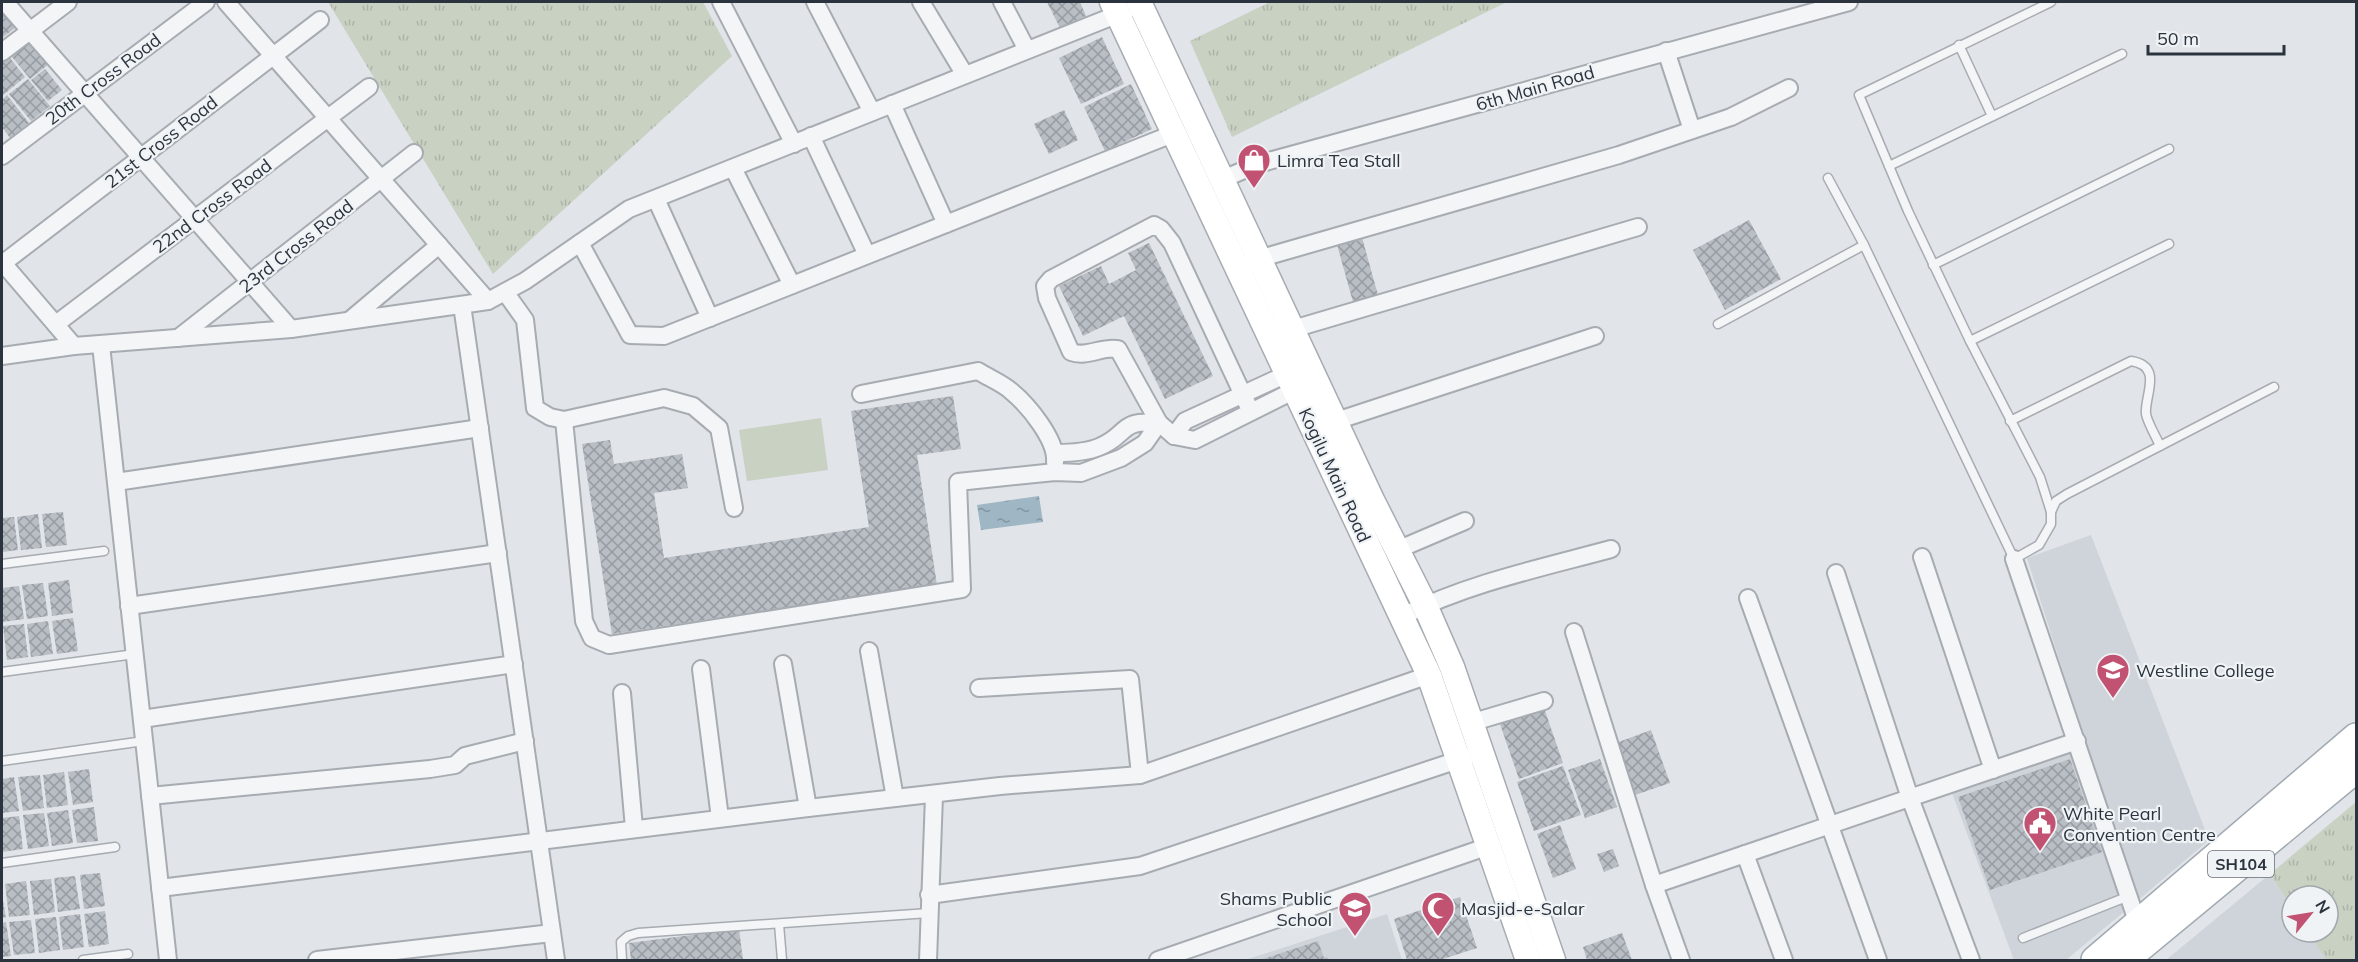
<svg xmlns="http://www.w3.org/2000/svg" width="2358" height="962" viewBox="0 0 2358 962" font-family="Mulish,sans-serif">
<defs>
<pattern id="grass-tufts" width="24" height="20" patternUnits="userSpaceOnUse" patternTransform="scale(1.5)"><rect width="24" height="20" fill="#c8d1c2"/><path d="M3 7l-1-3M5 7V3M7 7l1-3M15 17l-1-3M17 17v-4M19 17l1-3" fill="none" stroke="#acb4a8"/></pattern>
<pattern id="water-ripples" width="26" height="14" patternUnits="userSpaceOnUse" patternTransform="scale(1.5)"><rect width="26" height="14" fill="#9fb6c4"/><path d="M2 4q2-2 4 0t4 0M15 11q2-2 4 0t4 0" fill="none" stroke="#8295a1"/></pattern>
<pattern id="building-cross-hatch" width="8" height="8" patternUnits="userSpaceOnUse" patternTransform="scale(1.5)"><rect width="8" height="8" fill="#b8bec4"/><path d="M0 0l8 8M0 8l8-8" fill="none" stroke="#969ba1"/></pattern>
</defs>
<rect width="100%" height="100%" fill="#e1e4e8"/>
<g fill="#cfd4da">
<path d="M 2091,535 L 2209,840 L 2136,902 L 2027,558 Z"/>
<path d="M 2072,750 L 2125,911 L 2066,960 L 2014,960 L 1952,793 Z"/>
<path d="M 2270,874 L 2292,908 L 2292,932 L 2308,932 L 2326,960 L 2166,960 Z"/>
<path d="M 1387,914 L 1402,960 L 1245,960 Z"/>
</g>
<g fill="url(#grass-tufts)">
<path d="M 328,2 L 703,2 L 732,56 L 493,274 Z"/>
<path d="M 1270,2 L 1507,2 L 1232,137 L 1190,41 Z"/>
<path d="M 2356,802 L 2356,960 L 2326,960 L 2308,932 L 2328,932 L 2328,896 L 2292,896 L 2292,908 L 2270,874 Z"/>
</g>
<path fill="#c8d1c2" d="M 821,418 L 828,470 L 747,481 L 739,430 Z"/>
<path fill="url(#water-ripples)" d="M 1039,496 L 1043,522 L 981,530 L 977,505 Z"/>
<g fill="url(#building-cross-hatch)">
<path d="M 1047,2 L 1080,2 L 1086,16 L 1060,28 Z"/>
<path d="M 2,9 L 15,28 L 2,38 Z"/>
<path d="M 27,37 L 49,64 L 30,79 L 8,52 Z"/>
<path d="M 1102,37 L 1124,84 L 1081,104 L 1059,58 Z"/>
<path d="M 6,53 L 25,77 L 2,96 L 2,57 Z"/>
<path d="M 45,69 L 62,90 L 48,101 L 31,80 Z"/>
<path d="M 28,79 L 50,106 L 31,121 L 9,94 Z"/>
<path d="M 1131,84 L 1152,129 L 1105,151 L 1084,107 Z"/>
<path d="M 7,95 L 29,123 L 10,138 L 2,127 L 2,100 Z"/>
<path d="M 1064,110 L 1078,140 L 1049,154 L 1034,124 Z"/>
<path d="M 1749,220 L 1781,279 L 1725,310 L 1693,250 Z"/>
<path d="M 1361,234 L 1378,295 L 1353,302 L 1336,241 Z"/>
<path d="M 1149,243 L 1213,376 L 1165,399 L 1124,316 L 1083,336 L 1059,286 L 1101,266 L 1109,284 L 1136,270 L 1128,253 Z"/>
<path d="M 953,396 L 961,449 L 917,455 L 937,585 L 612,634 L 582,444 L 610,440 L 614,464 L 682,454 L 688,488 L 654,493 L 664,558 L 869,527 L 851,411 Z"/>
<path d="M 63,512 L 67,545 L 46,547 L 42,514 Z"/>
<path d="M 38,514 L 42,548 L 21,550 L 17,517 Z"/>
<path d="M 14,517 L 18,550 L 2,552 L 2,518 Z"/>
<path d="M 69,580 L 73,613 L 52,616 L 48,583 Z"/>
<path d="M 43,583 L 48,616 L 27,619 L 22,585 Z"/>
<path d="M 19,586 L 24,619 L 3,622 L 2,588 Z"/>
<path d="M 73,618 L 78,651 L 57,654 L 52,621 Z"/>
<path d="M 48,621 L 53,654 L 31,657 L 27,624 Z"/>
<path d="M 24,624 L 28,657 L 7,660 L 3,626 Z"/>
<path d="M 1544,708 L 1563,763 L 1519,779 L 1500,724 Z"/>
<path d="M 1651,730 L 1670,783 L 1635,795 L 1616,743 Z"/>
<path d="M 1600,759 L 1617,807 L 1585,818 L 1568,770 Z"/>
<path d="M 2070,759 L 2102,852 L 1990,890 L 1958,797 Z"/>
<path d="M 1563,766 L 1581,815 L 1534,831 L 1517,782 Z"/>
<path d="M 89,769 L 93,802 L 73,805 L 68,772 Z"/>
<path d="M 64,772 L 68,805 L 47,808 L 43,775 Z"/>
<path d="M 40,775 L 44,808 L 23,811 L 18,777 Z"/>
<path d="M 14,777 L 19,811 L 2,813 L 2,779 Z"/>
<path d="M 94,807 L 98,841 L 77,843 L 72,810 Z"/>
<path d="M 68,810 L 73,843 L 52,846 L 47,813 Z"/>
<path d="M 44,813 L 49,846 L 28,849 L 23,815 Z"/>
<path d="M 19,816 L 23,849 L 2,852 L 2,818 Z"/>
<path d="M 1560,825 L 1576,869 L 1553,878 L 1537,834 Z"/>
<path d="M 1613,849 L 1619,866 L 1604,872 L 1597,854 Z"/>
<path d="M 100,873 L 105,906 L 84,909 L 80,875 Z"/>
<path d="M 75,876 L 80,909 L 58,912 L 54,878 Z"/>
<path d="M 51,879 L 55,912 L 34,915 L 30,881 Z"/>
<path d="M 26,881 L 30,915 L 9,917 L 5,884 Z"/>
<path d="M 2,895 L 6,917 L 2,918 Z"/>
<path d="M 1460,897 L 1477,948 L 1440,960 L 1407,960 L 1394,919 Z"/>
<path d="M 105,911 L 109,944 L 89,947 L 84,914 Z"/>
<path d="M 80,914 L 84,947 L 63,950 L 59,917 Z"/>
<path d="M 56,917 L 60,950 L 39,953 L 35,919 Z"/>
<path d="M 31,920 L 35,953 L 14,955 L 9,922 Z"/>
<path d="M 6,922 L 11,956 L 2,957 L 2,923 Z"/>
<path d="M 739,929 L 743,960 L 631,960 L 629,943 Z"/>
<path d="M 1622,933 L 1632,960 L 1587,960 L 1583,947 Z"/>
<path d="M 1318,941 L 1324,958 L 1327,957 L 1329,960 L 1260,960 Z"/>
</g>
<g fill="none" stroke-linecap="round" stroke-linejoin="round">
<defs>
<g id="service">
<path d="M 1959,45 L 1992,116"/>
<path d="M 1889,166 L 2122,54"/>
<path d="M 1828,178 L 1864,245 L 2014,559 L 2039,545 L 2051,524 L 2051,512 L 2040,477 L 1970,341 L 1908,211 L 1859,95 L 2051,2"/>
<path d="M 1933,265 L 2169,149"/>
<path d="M 1718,324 L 1864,245"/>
<path d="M 1970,341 L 2169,244"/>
<path d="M 2010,421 L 2131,361 C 2164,366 2144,396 2146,414 C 2148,424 2156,436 2160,446"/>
<path d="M 2051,512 L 2056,501 L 2067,494 L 2274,387"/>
<path d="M 2,564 L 104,551"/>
<path d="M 2,672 L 135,654"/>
<path d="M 2,761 L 144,741"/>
<path d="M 2,863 L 115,847"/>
<path d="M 779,924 L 782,960"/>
<path d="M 2023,938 L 2129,896"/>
<path d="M 83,960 L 128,954"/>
<path d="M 622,960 L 621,942 L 628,936 L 638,933 L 929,913"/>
</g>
<g id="minor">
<path d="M 5,2 L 291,329"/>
<path d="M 226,2 L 488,301"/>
<path d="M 721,2 L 794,144"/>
<path d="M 815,2 L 872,112"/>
<path d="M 921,2 L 965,75"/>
<path d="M 1002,2 L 1027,50"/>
<path d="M 1666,51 L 1692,130"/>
<path d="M 2,52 L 68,2"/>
<path d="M 892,104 L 946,224"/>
<path d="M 811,136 L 867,255"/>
<path d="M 2,156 L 206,2"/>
<path d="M 733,168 L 792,285"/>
<path d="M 1223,179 L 1258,164 L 1849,2"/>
<path d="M 656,199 L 710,318"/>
<path d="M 580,243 L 630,335 L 664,336 L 1175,133"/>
<path d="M 1251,261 L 1619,155 L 1731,117 L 1789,88"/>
<path d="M 2,262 L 74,346"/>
<path d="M 2,264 L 320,20"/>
<path d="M 505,292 L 525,320 L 535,408 L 550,417 L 564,420"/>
<path d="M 462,305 L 556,960"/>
<path d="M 350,320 L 439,245"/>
<path d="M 56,324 L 369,87"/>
<path d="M 1293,329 L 1638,227"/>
<path d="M 178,338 L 414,153"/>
<path d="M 101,345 L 168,960"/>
<path d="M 2,356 L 74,346 L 291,329 L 488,301 L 525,281 L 629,209 L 1126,11"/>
<path d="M 861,394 L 978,371 C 989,378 1002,383 1011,391 C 1028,405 1057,440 1055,462"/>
<path d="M 1251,412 L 1172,243 L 1161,229 L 1154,225 L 1051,279 L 1045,286 L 1047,298 L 1071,352 C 1087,358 1102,346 1118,349 L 1159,423 L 1174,436 L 1195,440 L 1295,390"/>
<path d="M 1336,421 L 1595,336"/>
<path d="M 1174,436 L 1185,421 L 1287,374"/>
<path d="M 116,482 L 480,428"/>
<path d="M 734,508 L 719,428 L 693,406 L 664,398 L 564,420 L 584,621 L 592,638 L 609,645 L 962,589 L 958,482 L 1055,472 L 1081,473 L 1121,458 L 1145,443 L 1159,423 C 1118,419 1129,435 1099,447 C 1087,452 1069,453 1056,453"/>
<path d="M 1397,550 L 1465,521"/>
<path d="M 1922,557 L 1993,770"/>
<path d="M 2014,559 L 2140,930"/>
<path d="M 1836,573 L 1910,798 L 1971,960"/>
<path d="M 1748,598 L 1878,960"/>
<path d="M 129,606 L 498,553"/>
<path d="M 1403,616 C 1469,583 1541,568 1611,549"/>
<path d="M 1574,632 L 1654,885 L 1681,960"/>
<path d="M 869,651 L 895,798"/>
<path d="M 783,664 L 808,808"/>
<path d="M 701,669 L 720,818"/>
<path d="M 979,688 L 1130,679 L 1140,775"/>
<path d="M 622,693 L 634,828"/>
<path d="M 142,719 L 514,664"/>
<path d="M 1470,723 L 1544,701"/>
<path d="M 150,796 L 430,769 L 455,765 L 465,756 L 525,741"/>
<path d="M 1745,854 L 1784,960"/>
<path d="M 1654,885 L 2077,741"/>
<path d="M 160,888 L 808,808 L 1000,786 L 1140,775 L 1429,675"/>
<path d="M 929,895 L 1140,866 L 1467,757"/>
<path d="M 317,960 L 552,933"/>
<path d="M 928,960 L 934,796"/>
<path d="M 1158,960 L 1489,846"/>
</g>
<g id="secondary">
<path d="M 1112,2 L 1429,675 L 1528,960"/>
<path d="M 1139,2 L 1372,500 L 1425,605 L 1452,667 L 1553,960"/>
</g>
<g id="primary">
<path d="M 2095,960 L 2356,737"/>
<path d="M 2125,960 L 2356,769"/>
</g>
</defs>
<use href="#service" stroke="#a7acb2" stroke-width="11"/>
<use href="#minor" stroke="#a7acb2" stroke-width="20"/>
<use href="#secondary" stroke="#a7acb2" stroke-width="27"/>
<use href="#primary" stroke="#a1aab2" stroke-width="30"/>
<use href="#service" stroke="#f3f5f7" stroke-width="8"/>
<use href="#minor" stroke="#f3f5f7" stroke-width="16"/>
<use href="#secondary" stroke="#fff" stroke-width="24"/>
<use href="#primary" stroke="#fff" stroke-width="27"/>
</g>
<defs>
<symbol id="shop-pin" viewBox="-11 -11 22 30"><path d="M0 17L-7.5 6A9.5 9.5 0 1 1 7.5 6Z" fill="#c15272" stroke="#f0f3f6"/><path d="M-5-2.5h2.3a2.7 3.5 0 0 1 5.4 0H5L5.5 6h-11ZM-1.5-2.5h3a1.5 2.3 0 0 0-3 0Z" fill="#fff"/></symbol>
<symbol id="university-pin" viewBox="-11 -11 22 30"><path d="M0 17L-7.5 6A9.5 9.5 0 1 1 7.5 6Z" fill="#c15272" stroke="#f0f3f6"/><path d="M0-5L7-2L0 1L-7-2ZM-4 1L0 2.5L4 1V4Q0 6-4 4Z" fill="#fff"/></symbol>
<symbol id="civic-pin" viewBox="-11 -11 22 30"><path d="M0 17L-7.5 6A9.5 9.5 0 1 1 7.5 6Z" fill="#c15272" stroke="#f0f3f6"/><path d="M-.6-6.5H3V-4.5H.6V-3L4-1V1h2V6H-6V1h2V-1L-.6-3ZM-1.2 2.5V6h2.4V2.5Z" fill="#fff"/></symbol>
<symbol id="school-pin" viewBox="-11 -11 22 30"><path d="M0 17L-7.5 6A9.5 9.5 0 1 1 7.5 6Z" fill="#c15272" stroke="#f0f3f6"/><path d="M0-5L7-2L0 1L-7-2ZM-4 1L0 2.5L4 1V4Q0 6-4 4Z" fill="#fff"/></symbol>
<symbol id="mosque-pin" viewBox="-11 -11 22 30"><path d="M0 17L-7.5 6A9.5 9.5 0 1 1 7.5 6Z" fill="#c15272" stroke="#f0f3f6"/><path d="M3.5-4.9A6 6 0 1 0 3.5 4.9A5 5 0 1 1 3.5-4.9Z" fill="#fff"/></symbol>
</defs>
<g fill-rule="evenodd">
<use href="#shop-pin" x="1235" y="141" width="38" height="52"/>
<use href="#university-pin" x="2094" y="651" width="38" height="52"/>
<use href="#civic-pin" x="2021" y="804" width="38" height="52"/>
<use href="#school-pin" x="1336" y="889" width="38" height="52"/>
<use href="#mosque-pin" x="1419" y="889" width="38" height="52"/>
</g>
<g text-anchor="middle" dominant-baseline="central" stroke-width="4.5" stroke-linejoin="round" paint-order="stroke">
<rect fill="#f0f3f6" stroke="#666d75" stroke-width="1.5" x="2208" y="851" width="66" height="26" rx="4.5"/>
<g font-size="16" font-weight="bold" fill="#2b343e">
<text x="2241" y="864">SH104</text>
</g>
<g font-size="18" fill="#2b343e" stroke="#f0f3f6">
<text transform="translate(103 79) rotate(-37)">20th Cross Road</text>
<text transform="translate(1535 88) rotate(-16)">6th Main Road</text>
<text transform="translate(161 142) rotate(-38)">21st Cross Road</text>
<text transform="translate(212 206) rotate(-37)">22nd Cross Road</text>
<text transform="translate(296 246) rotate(-38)">23rd Cross Road</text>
<text transform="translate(1335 475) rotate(65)">Kogilu Main Road</text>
</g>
<g font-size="18" fill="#2b343e" stroke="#f0f3f6" text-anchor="start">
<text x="1277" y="160">Limra Tea Stall</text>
<text x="2136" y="670">Westline College</text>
<text x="2063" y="813">White Pearl<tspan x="2063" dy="21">Convention Centre</tspan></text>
<text x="1332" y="898" text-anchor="end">Shams Public<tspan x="1332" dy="21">School</tspan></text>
<text x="1461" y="908">Masjid-e-Salar</text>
</g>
</g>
<rect width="2358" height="962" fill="none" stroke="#2b343e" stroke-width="6"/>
<g transform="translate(2310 914) rotate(60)"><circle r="28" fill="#f0f3f6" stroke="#a1a7ac" stroke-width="1.5"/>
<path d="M0-4.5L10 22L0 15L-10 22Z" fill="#c15272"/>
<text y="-9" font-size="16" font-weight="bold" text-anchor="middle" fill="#2b343e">N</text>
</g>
<path d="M2148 45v9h136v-9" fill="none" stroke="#2b343e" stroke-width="3"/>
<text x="2157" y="45" font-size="18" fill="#2b343e" stroke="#f0f3f6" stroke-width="4.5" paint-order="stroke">50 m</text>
</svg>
